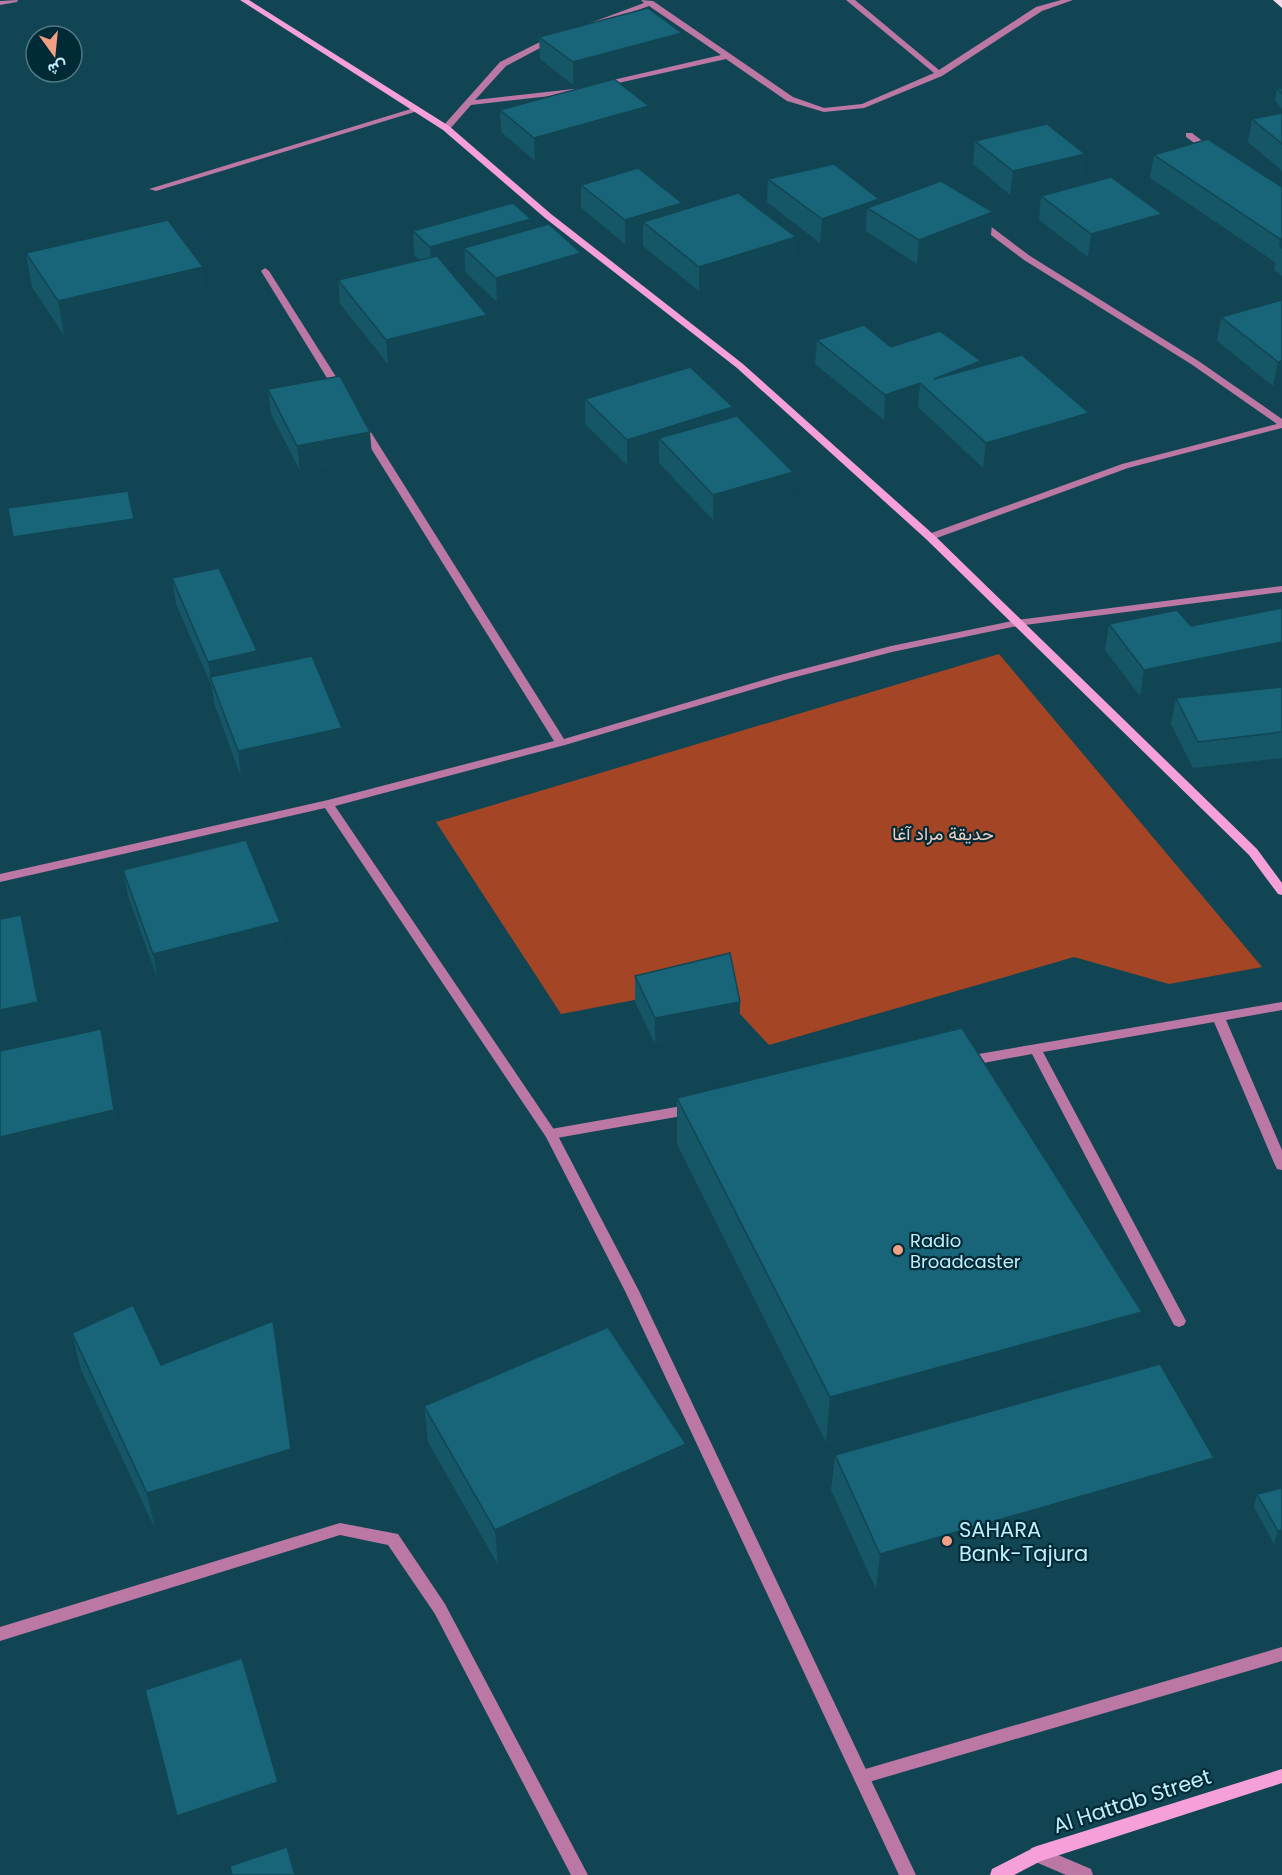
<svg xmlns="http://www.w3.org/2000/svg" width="1282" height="1875" viewBox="0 0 1282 1875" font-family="Poppins,Vazirmatn,sans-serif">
<rect width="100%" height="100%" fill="#124553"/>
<path fill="#a44625" d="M 999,654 L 1262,967 L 1169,984 L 1074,957 L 769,1045 L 713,985 L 561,1014 L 436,822 Z"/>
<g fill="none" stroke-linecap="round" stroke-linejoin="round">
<g fill="#bb78a5" fill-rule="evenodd">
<path d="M 1282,1002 L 1282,1010 L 1226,1020 L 1282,1150 L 1282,1170 L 1277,1169 L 1275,1165 L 1214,1022 L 1043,1052 L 1186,1321 L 1184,1325 L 1179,1327 L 1174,1325 L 1032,1054 L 967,1066 L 963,1064 L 961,1061 L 963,1058 L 967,1056 Z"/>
<path d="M 693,1104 L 698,1106 L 699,1109 L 698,1112 L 693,1114 L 551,1139 L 546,1137 L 545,1134 L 546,1131 L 551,1129 Z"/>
<path d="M 1282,1647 L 1282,1661 L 862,1784 L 856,1782 L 854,1777 L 856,1772 L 862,1770 Z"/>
</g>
<g fill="#bb78a5" fill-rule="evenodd">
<path d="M 18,0 L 17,2 L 0,5 L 0,1 Z"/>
<path d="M 641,0 L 653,1 L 793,97 L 824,108 L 862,104 L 934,73 L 846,0 L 855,0 L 939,70 L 1036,7 L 1061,0 L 1073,0 L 1042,11 L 942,76 L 864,108 L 824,112 L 787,101 L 726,59 L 600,87 L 600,83 L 721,55 L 649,6 L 592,27 L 585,25 L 644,3 Z"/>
<path d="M 550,37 L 557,39 L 506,66 L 475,100 L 583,88 L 587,90 L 586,92 L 471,105 L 449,130 L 443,130 L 443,126 L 500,62 Z"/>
<path d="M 414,108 L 421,110 L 156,191 L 149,189 Z"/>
<path d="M 1186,133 L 1192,133 L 1214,150 L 1207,152 L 1186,137 Z"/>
<path d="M 979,222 L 985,222 L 1030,256 L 1197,360 L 1282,419 L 1282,428 L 1128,468 L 934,539 L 926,539 L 926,535 L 1122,464 L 1277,424 L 1191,364 L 1024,260 L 979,226 Z"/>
<path d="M 265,268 L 269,271 L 345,391 L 343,393 L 340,394 L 335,391 L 261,271 Z"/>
<path d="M 362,423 L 367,426 L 564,739 L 780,675 L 891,646 L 1017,620 L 1282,586 L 1282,592 L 1017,626 L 892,652 L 788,679 L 565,745 L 335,806 L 557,1134 L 639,1291 L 916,1875 L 899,1875 L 625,1291 L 546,1137 L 325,808 L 0,882 L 0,874 L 328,800 L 554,741 L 357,426 Z"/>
<path d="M 340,1523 L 398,1534 L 445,1604 L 588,1875 L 571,1875 L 435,1614 L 388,1545 L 340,1535 L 0,1641 L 0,1627 Z"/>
<path d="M 1037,1846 L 1091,1869 L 1093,1875 L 1066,1875 L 1031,1860 L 1029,1854 L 1031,1848 Z"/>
</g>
<g fill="#f5a0d9" fill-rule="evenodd">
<path d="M 240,0 L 249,0 L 449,126 L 551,214 L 743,364 L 934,535 L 1257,849 L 1282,883 L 1282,895 L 1278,894 L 1249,855 L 926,539 L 737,368 L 545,218 L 443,130 Z"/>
<path d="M 1282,1769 L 1282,1783 L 1041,1861 L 1014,1875 L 990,1875 L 992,1869 L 1037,1846 Z"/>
</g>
<path fill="#f6daec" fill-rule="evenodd" d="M 1273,0 L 1282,0 L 1282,8 Z"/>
</g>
<g fill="#155667">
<path d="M 682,33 L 682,55 L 573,85 L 540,59 L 539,37 Z"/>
<path d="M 1277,88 L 1282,88 L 1282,109 L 1275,100 Z"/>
<path d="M 500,110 L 649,129 L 535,161 L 501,132 Z"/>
<path d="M 1282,113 L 1282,171 L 1248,142 L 1252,119 Z"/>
<path d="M 975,141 L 1085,154 L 1082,177 L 1010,195 L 973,164 Z"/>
<path d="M 1154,155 L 1282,187 L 1282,276 L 1274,270 L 1275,262 L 1150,178 Z"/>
<path d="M 768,179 L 879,199 L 879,203 L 991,235 L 917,264 L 866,231 L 866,226 L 820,243 L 767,202 Z"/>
<path d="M 581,185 L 682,210 L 796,237 L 795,261 L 699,291 L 643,246 L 643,238 L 625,244 L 581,208 Z"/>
<path d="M 1041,196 L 1162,214 L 1159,237 L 1088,257 L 1039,220 Z"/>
<path d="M 531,219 L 531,229 L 581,253 L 582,277 L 497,302 L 465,272 L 465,261 L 446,267 L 489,339 L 388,364 L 340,304 L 338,280 L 420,260 L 414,255 L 413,231 Z"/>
<path d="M 26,253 L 207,300 L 64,335 L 32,287 Z"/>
<path d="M 1282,300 L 1282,384 L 1273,386 L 1217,341 L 1221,317 Z"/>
<path d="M 817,340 L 891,347 L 981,361 L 981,366 L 1086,438 L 983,468 L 918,407 L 884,420 L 815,364 Z"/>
<path d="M 268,389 L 372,456 L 300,471 L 271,414 Z"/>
<path d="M 585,399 L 733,407 L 733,417 L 792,497 L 713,520 L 659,463 L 659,455 L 627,465 L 585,424 Z"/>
<path d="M 172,578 L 257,651 L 260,667 L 342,728 L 345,754 L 241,777 L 214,703 L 212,687 L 176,604 Z"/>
<path d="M 1177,610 L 1140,696 L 1105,650 L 1109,624 Z"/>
<path d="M 1282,687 L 1282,758 L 1193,768 L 1171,724 L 1176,698 Z"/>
<path d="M 123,870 L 280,922 L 283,948 L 158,980 L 128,896 Z"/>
<path d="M 635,976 L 740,1002 L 739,1028 L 655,1044 L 635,1002 Z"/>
<path d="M 677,1098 L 1132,1357 L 826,1442 L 677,1144 Z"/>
<path d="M 273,1321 L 297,1484 L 155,1529 L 81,1370 L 72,1333 L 161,1365 Z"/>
<path d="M 424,1406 L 686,1444 L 685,1480 L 498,1565 L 428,1442 Z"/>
<path d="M 835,1455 L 1204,1494 L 876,1589 L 831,1490 Z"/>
<path d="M 1282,1488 L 1282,1542 L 1274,1544 L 1254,1507 L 1257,1494 Z"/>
</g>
<g fill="#114654">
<path d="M 947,0 L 961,0 L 946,3 Z"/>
<path d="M 682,33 L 682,55 L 573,85 L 573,62 Z"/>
<path d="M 649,106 L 649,129 L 535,161 L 534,138 Z"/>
<path d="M 1085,154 L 1082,177 L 1010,195 L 1013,171 Z"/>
<path d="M 879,199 L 878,214 L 867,208 L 866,226 L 820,243 L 822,219 Z"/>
<path d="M 682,203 L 682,227 L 643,222 L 643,238 L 625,244 L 625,220 Z"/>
<path d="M 993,212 L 991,235 L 917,264 L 919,240 Z"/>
<path d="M 1162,214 L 1159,237 L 1088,257 L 1091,234 Z"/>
<path d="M 531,219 L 531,242 L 464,248 L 465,261 L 432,271 L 430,247 Z"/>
<path d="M 796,237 L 795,261 L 699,291 L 699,267 Z"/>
<path d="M 1280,239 L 1282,239 L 1282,249 L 1279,246 Z"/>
<path d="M 581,253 L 582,277 L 497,302 L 496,278 Z"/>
<path d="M 203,267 L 207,300 L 64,335 L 58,301 Z"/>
<path d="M 487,315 L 489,339 L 388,364 L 386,340 Z"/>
<path d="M 981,361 L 978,386 L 934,379 Z"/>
<path d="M 1282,361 L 1282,384 L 1273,386 L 1278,362 Z"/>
<path d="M 920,383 L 918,407 L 884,420 L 885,395 Z"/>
<path d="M 733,407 L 733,431 L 659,438 L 659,455 L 627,465 L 627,440 Z"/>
<path d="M 1089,413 L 1086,438 L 983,468 L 986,443 Z"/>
<path d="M 370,432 L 372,456 L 300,471 L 297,446 Z"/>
<path d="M 793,472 L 792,497 L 713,520 L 713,495 Z"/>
<path d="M 134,519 L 138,544 L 18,562 L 13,537 Z"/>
<path d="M 1282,642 L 1282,666 L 1140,696 L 1144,670 Z"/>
<path d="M 257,651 L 261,676 L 211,678 L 208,662 Z"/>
<path d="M 342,728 L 345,754 L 241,777 L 238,751 Z"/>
<path d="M 21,915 L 27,941 L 44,1028 L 0,1037 L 0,1010 Z"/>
<path d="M 280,922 L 283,948 L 158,980 L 153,954 Z"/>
<path d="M 740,1002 L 739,1028 L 655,1044 L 655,1018 Z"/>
<path d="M 101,1029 L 107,1055 L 120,1136 L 0,1165 L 0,1137 Z"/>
<path d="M 1142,1312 L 1132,1357 L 826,1442 L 830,1397 Z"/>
<path d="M 273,1321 L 297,1484 L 155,1529 L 147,1493 Z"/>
<path d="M 686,1444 L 685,1480 L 498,1565 L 495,1530 Z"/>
<path d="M 1214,1458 L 1204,1494 L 876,1589 L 880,1554 Z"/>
<path d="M 1282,1530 L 1282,1542 L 1274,1544 L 1278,1531 Z"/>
<path d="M 278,1782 L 282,1806 L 183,1839 L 177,1816 Z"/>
</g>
<g fill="#186478" stroke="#114654" stroke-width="1.5">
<path d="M 648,8 L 682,33 L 573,62 L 539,37 Z"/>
<path d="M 614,79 L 649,106 L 534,138 L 500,110 Z"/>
<path d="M 1277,88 L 1282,88 L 1282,94 Z"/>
<path d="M 1282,113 L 1282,144 L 1252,119 Z"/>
<path d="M 1047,124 L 1085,154 L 1013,171 L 975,141 Z"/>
<path d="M 1208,139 L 1282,187 L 1282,239 L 1280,239 L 1154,155 Z"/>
<path d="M 834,164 L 879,199 L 822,219 L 768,179 Z"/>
<path d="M 638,168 L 682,203 L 625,220 L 581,185 Z"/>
<path d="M 1111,177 L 1162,214 L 1091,234 L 1041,196 Z"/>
<path d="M 941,181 L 993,212 L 919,240 L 867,208 Z"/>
<path d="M 738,193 L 796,237 L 699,267 L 643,222 Z"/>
<path d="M 513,203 L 531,219 L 430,247 L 413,231 Z"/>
<path d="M 168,220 L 203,267 L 58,301 L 26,253 Z"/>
<path d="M 549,224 L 581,253 L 496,278 L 464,248 Z"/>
<path d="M 437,256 L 487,315 L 386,340 L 338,280 Z"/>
<path d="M 1282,300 L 1282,361 L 1278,362 L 1221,317 Z"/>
<path d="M 864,325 L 891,347 L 940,331 L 981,361 L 934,379 L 1022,355 L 1089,413 L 986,443 L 920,383 L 885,395 L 817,340 Z"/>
<path d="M 690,367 L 733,407 L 627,440 L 585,399 Z"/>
<path d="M 340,376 L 370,432 L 297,446 L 268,389 Z"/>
<path d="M 737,416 L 793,472 L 713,495 L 659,438 Z"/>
<path d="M 128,491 L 134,519 L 13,537 L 8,508 Z"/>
<path d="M 219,568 L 257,651 L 208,662 L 172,578 Z"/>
<path d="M 1282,608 L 1282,642 L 1144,670 L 1109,624 L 1177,610 L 1191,626 Z"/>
<path d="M 312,656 L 342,728 L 238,751 L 210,677 Z"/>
<path d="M 1282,687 L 1282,732 L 1198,742 L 1176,698 Z"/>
<path d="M 246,840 L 280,922 L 153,954 L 123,870 Z"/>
<path d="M 21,915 L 38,1002 L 0,1010 L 0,919 Z"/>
<path d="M 730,953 L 740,1002 L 655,1018 L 635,976 Z"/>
<path d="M 962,1028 L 1142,1312 L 830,1397 L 677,1098 Z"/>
<path d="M 101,1029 L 114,1110 L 0,1137 L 0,1051 Z"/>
<path d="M 133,1305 L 161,1365 L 273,1321 L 291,1449 L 147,1493 L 72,1333 Z"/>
<path d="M 608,1327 L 686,1444 L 495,1530 L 424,1406 Z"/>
<path d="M 1160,1364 L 1214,1458 L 880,1554 L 835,1455 Z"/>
<path d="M 1282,1488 L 1282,1530 L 1278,1531 L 1257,1494 Z"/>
<path d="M 242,1658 L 278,1782 L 177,1816 L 145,1690 Z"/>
<path d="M 287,1847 L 295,1875 L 232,1875 L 230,1866 Z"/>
</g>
<g fill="#f39f83" stroke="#002a35" stroke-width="2">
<circle cx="898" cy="1250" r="6"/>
<circle cx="947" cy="1541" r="6"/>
</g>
<g text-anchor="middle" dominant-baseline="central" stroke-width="4.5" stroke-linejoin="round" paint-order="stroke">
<g font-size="18" fill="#edcdc2" stroke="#002a35">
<text x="943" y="833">حديقة مراد آغا</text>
</g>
<g font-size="18" fill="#c2edfb" stroke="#002a35" text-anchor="start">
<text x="910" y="1240">Radio<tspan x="910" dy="21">Broadcaster</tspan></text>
</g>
<g font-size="21" fill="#c2edfb" stroke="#002a35" text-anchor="start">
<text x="959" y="1529">SAHARA<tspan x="959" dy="24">Bank-Tajura</tspan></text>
</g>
<g font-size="21" fill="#c2edfb" stroke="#002a35">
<text transform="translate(1132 1801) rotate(-18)">Al Hattab Street</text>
</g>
</g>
<g transform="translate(54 54) rotate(165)"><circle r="28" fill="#002a35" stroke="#4e7884" stroke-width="1.5"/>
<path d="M0-4.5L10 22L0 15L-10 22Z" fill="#f39f83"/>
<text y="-9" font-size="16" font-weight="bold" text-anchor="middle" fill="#c2edfb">ش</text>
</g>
</svg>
